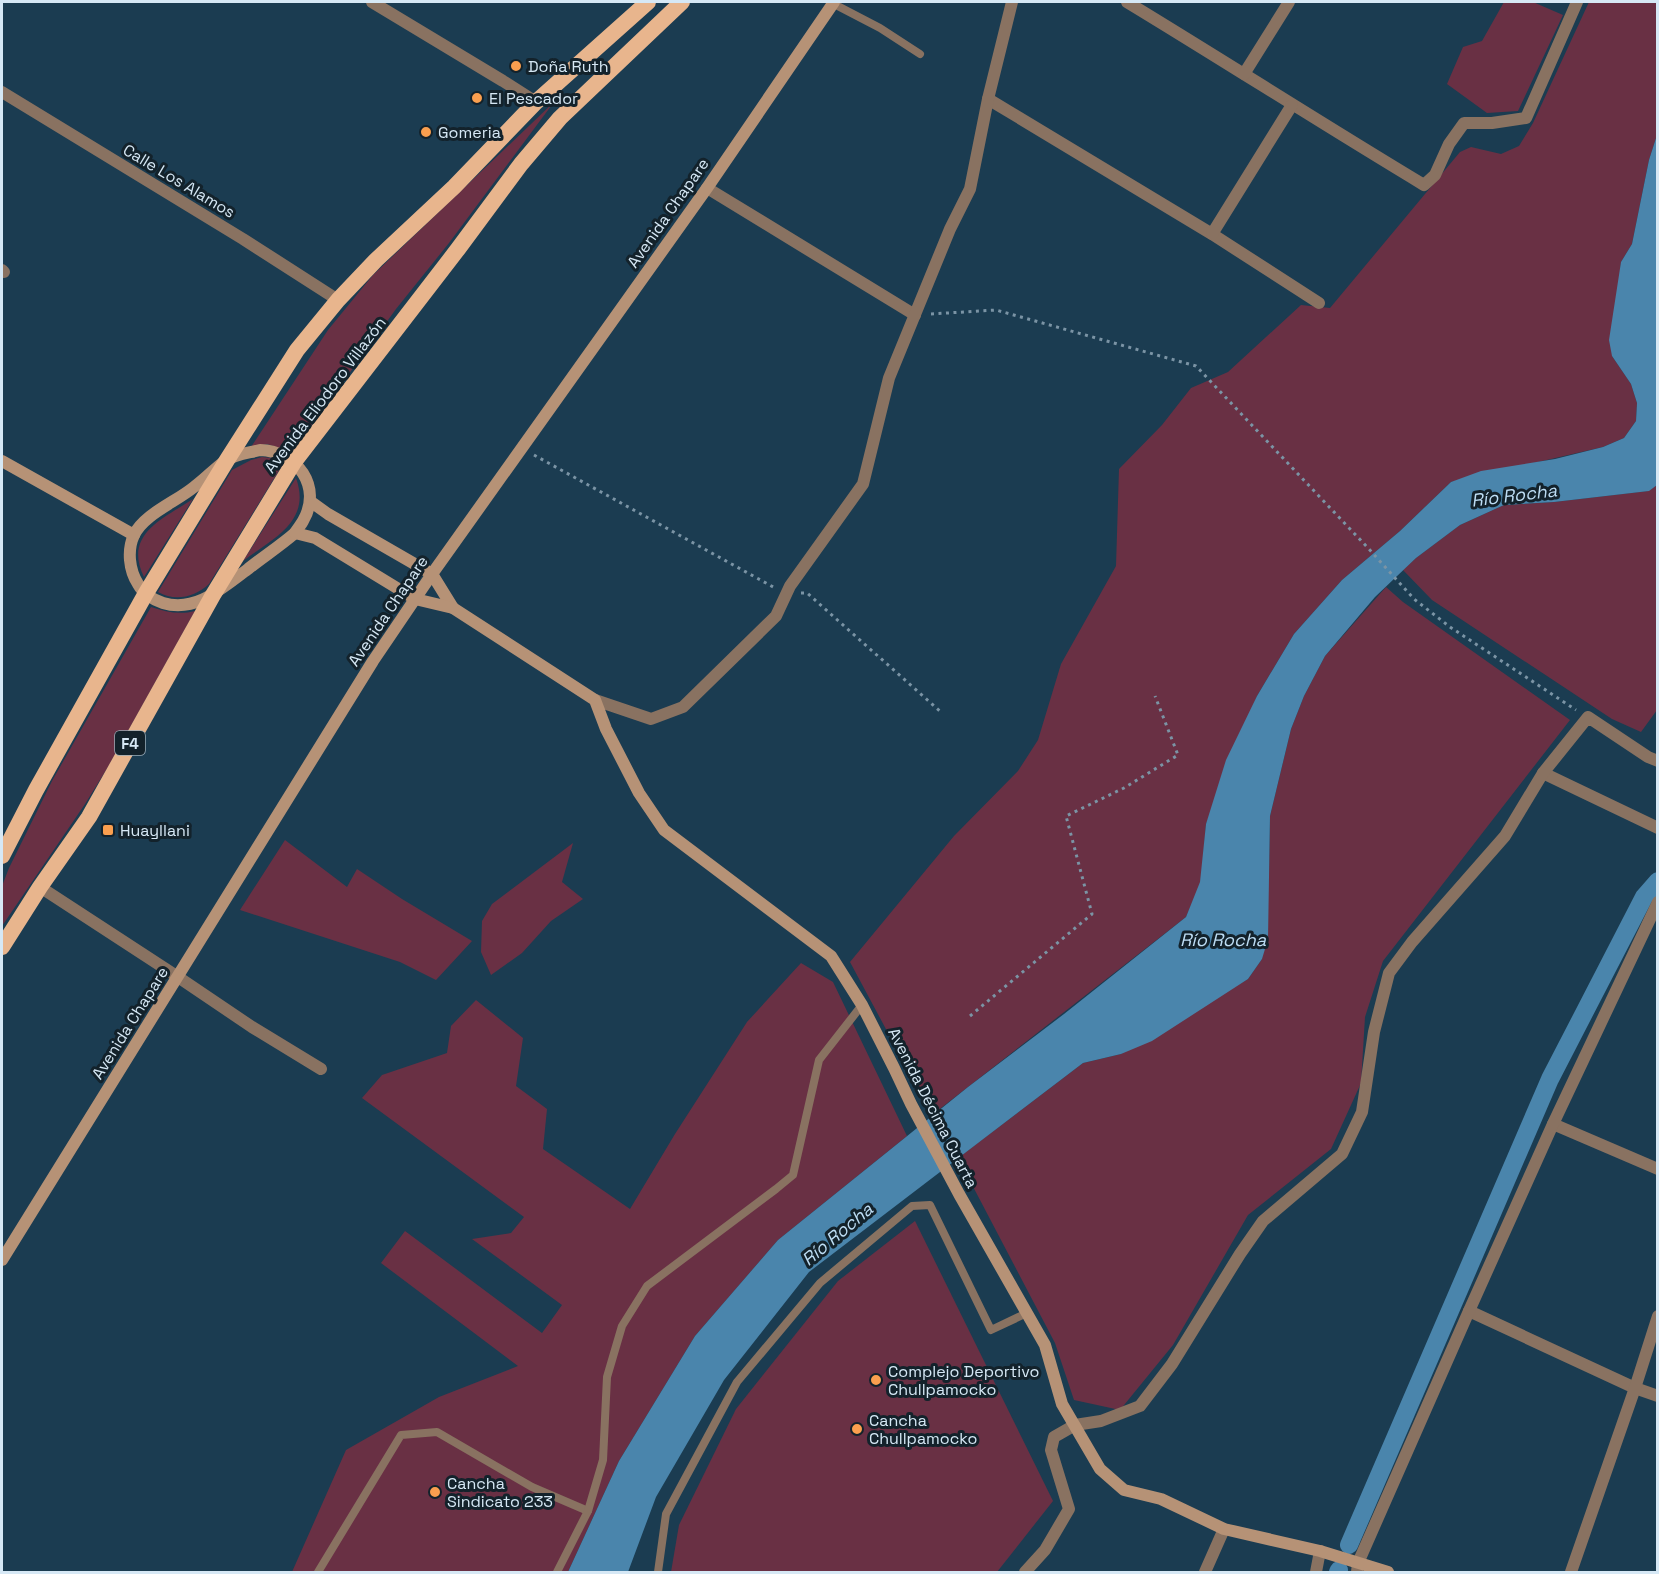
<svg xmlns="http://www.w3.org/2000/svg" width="1659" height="1574" viewBox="0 0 1659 1574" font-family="'Space Grotesk',sans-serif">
<rect width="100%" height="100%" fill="#1b3c51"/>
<g fill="#693044">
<path d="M 1504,2 L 1533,2 L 1563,15 L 1518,111 L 1487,113 L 1447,84 L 1463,47 L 1482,41 Z"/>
<path d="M 1589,2 L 1657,2 L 1657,135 L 1649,160 L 1632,244 L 1621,262 L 1612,356 L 1631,384 L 1637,403 L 1636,421 L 1624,438 L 1603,447 L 1451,482 L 1400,531 L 1342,580 L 1294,634 L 1257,696 L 1206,824 L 1201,882 L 1186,917 L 932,1115 L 850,962 L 954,836 L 1018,771 L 1038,740 L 1061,664 L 1116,566 L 1119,469 L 1162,425 L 1191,388 L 1228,372 L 1301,305 L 1330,308 L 1460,152 L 1471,147 L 1501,154 L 1519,146 L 1533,123 Z"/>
<path d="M 554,102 L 449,243 L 396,309 L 292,452 L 267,444 L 251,447 L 328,330 L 373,275 Z"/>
<path d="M 262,457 L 271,458 L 283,464 L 209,584 C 195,597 175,602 158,592 L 232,470 L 251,460 Z"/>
<path d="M 296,478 C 312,522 272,539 243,561 Z"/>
<path d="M 1657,485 L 1657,710 L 1641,732 L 1612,719 L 1432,600 L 1403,570 L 1416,558 L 1460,525 L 1504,505 L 1554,502 L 1648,491 Z"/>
<path d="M 193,499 L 144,577 C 123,534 163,519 193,499 Z"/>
<path d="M 1386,587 L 1403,602 L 1570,720 L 1383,961 L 1365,1017 L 1361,1083 L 1331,1149 L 1248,1215 L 1173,1345 L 1120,1410 L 1074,1400 L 1055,1343 L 958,1158 L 1083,1063 L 1121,1054 L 1248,979 L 1262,959 L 1269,874 L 1270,816 L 1291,729 L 1304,696 L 1325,656 Z"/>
<path d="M 151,607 C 166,612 180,615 195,611 L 108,767 L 85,804 L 2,926 L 2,886 L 9,868 L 52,781 Z"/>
<path d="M 285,840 L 347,887 L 357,869 L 402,899 L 472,941 L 436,980 L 400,962 L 240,910 Z"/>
<path d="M 573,843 L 562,882 L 583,899 L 551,921 L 522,953 L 491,975 L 481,952 L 482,921 L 492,904 Z"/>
<path d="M 801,963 L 833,982 L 907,1136 L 778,1240 L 695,1336 L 619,1461 L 568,1572 L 292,1572 L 346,1450 L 439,1397 L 518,1366 L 381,1263 L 405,1231 L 542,1333 L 562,1305 L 472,1239 L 511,1233 L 524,1217 L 362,1098 L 382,1075 L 447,1053 L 451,1026 L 476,1000 L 523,1038 L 516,1086 L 547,1109 L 543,1149 L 630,1209 L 675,1134 L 747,1022 Z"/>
<path d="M 915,1221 L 1053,1501 L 997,1572 L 671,1572 L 679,1525 L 736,1409 L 838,1281 Z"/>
</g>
<path fill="#4a85ac" d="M 1657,135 L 1657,485 L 1649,491 L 1554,502 L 1504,505 L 1460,525 L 1416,558 L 1375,597 L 1325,656 L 1304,696 L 1291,729 L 1270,816 L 1268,939 L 1262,959 L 1248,979 L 1152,1041 L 1121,1054 L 1083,1063 L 809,1272 L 724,1380 L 656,1497 L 628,1572 L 568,1572 L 619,1461 L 695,1336 L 778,1240 L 968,1087 L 1064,1014 L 1186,917 L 1200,882 L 1206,824 L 1226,760 L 1257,696 L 1294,634 L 1342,580 L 1400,531 L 1451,482 L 1481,471 L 1555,459 L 1603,447 L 1624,438 L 1636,421 L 1637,403 L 1631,384 L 1612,356 L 1609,340 L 1621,262 L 1632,244 L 1649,160 Z"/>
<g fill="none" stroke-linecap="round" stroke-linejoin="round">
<g stroke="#4a85ac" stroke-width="18">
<path d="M 1349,1545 L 1550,1079 L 1644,897 L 1658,881"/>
<path d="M 1338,1572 L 1339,1570"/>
</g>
<g stroke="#7b94a5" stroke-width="3" stroke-dasharray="3 4.5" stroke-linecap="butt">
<path d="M 931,314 L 996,310 L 1196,366 L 1368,548 L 1414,599 L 1450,627 L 1576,710"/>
<path d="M 534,455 L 775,588"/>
<path d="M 801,593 L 807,593 L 941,712"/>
<path d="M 970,1016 L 1092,914 L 1066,816 L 1124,788 L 1178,755 L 1155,696"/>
</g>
<g stroke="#897261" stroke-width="8">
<path d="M 830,2 L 880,28 L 920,54"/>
<path d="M 318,1572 L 401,1435 L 437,1432 L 532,1487 L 588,1511"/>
<path d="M 557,1572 L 588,1511 L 603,1460 L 607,1377 L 622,1326 L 647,1286 L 776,1189 L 793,1175 L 819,1060 L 862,1005"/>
<path d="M 658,1572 L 666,1514 L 737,1382 L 820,1283 L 912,1206 L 930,1205 L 991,1330 L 1027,1313"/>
</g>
<g stroke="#897261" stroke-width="12">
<path d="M 372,2 L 503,81 L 536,102"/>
<path d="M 1127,2 C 1226,62 1324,125 1424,185 L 1435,175 L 1449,144 L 1464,123 L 1492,123 L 1526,118 L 1577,2"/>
<path d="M 1244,74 L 1289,2"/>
<path d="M 2,92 L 243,239 L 338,300"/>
<path d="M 988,99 L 1212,234 L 1319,303"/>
<path d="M 707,188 L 915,315"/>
<path d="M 1212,234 L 1292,105"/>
<path d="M 2,270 L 4,272"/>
<path d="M 595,700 L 651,719 L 683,707 L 776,616 L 790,586 L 863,484 L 889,378 L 950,229 L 970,189 L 988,99 L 1012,2"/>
<path d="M 1543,773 L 1658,828"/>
<path d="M 40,887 L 178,977 L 252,1027 L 321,1069"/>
<path d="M 1553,1124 L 1658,1169"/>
<path d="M 1469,1311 L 1635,1388 L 1658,1396"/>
<path d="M 1025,1572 L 1045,1550 L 1069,1509 L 1051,1450 L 1054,1437 L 1075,1425 L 1101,1421 L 1140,1406 L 1172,1364 L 1240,1254 L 1263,1221 L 1342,1154 L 1362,1112 L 1374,1032 L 1389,973 L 1412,942 L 1505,836 L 1543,773 L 1588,717 L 1648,757 L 1658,761"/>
<path d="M 1205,1572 L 1224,1529"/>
<path d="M 1316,1572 L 1320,1551"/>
<path d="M 1357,1572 L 1358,1563 L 1469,1311 L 1553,1124 L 1658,902"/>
<path d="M 1571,1572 L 1635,1388 L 1658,1316"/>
</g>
<g stroke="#b69276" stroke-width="12">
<path d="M 260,450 C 297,451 323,487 303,521 C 301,525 297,529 295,533 C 280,546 263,557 248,569 C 222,588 196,613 163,603 C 153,600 143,593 138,584 C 129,570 127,550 134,535 C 144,514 176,502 194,487 C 205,479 214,469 225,461 C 235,454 249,453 260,450 Z"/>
<path d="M 2,461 L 134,535"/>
<path d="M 310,501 L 328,514 L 432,574 L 453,608"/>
<path d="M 295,533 L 315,538 L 415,599 L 453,608 L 595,700 L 606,729 L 639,793 L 664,830 L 831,956 L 862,1005 L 894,1068 L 911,1104 L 959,1194 L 1045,1345 L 1062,1404 L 1100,1469 L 1124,1490 L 1161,1499 L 1224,1529 L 1320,1551 L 1388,1572"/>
<path d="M 2,1260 L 373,661 L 432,574 L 707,188 L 834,2"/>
</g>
<g stroke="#e8b58d" stroke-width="16">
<path d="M 2,856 L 36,790 L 146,593 L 227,460 L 297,350 L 338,300 L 376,260 L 454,187 L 536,102 L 648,2"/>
<path d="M 2,947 L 40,887 L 89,817 L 213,595 L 294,462 L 458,249 L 521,164 L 560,118 L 682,2"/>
</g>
</g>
<g fill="#fa9f4f" stroke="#13222b" stroke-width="2">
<circle cx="516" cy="66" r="6"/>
<circle cx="477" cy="98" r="6"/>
<circle cx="426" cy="132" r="6"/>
<rect x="102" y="824" width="12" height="12" rx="3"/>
<circle cx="876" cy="1380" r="6"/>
<circle cx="857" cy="1429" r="6"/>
<circle cx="435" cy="1492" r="6"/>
</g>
<g text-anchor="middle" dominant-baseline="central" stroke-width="6" stroke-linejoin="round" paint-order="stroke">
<rect fill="#13222b" stroke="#9cadb8" stroke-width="1.5" x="115" y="731" width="30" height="24" rx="4.5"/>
<g font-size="15" font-weight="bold" fill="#d6e8f5">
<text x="130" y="743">F4</text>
</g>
<g font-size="16" fill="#d6e8f5" stroke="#13222b" text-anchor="start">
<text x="528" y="66">Doña Ruth</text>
<text x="489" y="98">El Pescador</text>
<text x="438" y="132">Gomeria</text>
<text x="120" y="830">Huayllani</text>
<text x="888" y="1371">Complejo Deportivo<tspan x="888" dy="18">Chullpamocko</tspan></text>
<text x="869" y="1420">Cancha<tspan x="869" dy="18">Chullpamocko</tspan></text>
<text x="447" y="1483">Cancha<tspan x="447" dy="18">Sindicato 233</tspan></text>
</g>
<g font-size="16" fill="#d6e8f5" stroke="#13222b">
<text transform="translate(179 181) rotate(31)">Calle Los Alamos</text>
<text transform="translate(668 213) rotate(-55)">Avenida Chapare</text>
<text transform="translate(325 395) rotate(-53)">Avenida Eliodoro Villazón</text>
<text transform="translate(388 611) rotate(-56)">Avenida Chapare</text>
<text transform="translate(130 1023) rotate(-58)">Avenida Chapare</text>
<text transform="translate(933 1108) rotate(63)">Avenida Décima Cuarta</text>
</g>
<g font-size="18" font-style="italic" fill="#bdddf4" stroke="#13222b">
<text transform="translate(1514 495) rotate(-7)">Río Rocha</text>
<text x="1223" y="939">Río Rocha</text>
<text transform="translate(837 1234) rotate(-40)">Río Rocha</text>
</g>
</g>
<rect width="1659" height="1574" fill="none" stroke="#d6e8f5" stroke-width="6"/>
</svg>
